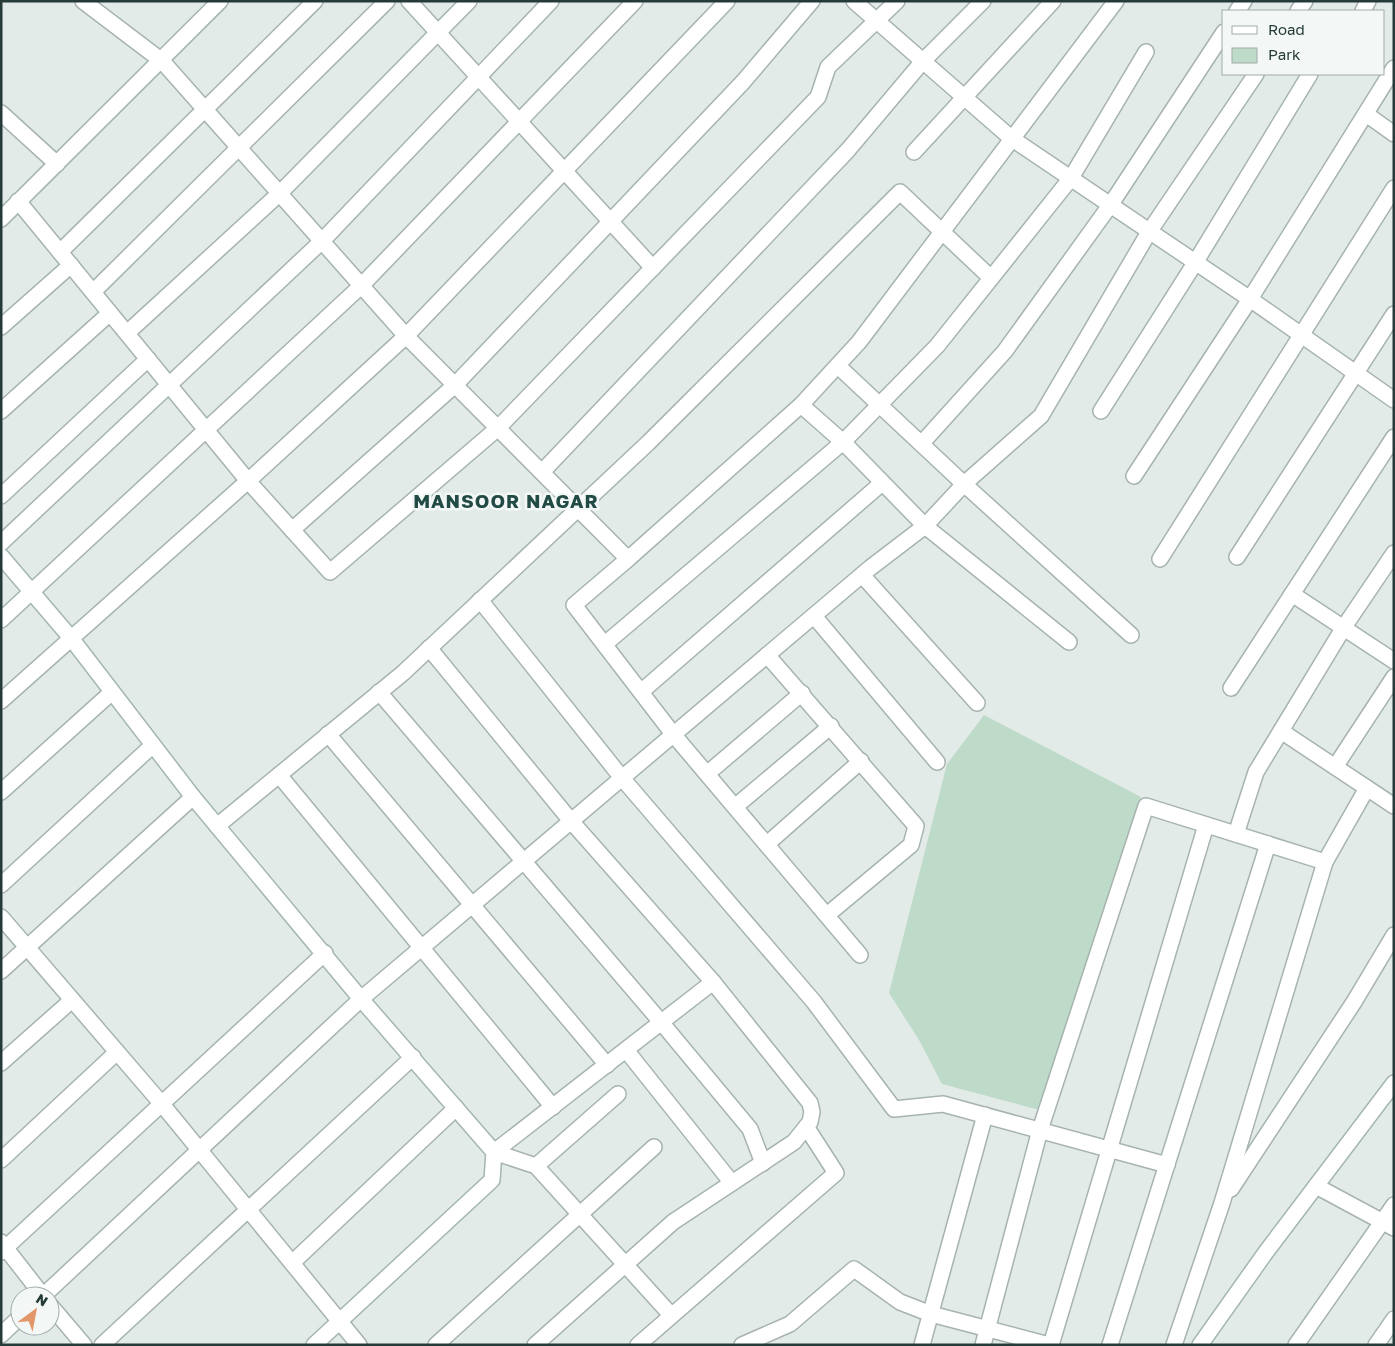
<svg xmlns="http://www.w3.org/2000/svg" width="1395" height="1346" viewBox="0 0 1395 1346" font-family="'Golos Text',sans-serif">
<rect width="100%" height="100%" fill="#e3ebe9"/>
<path fill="#bedac9" d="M 984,715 L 1141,797 L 1039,1110 L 942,1084 L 919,1040 L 889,993 L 947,764 Z"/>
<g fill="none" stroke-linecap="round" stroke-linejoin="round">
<defs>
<g id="street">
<path d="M 83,1 L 162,61 L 406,336 L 628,559 L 801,405 L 859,342 L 1116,1"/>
<path d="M 409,1 L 653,268"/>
<path d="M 854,1 L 1011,138 L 1250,299 L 1394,400"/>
<path d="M 1237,11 L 1244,1"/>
<path d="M 1298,11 L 1305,1"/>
<path d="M 1363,11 L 1368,1"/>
<path d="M 1,113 L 57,164"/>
<path d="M 1366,114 L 1394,134"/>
<path d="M 914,152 L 1053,1"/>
<path d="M 18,201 L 248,481 L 330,572 L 498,428 L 818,97 L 828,67 L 897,1"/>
<path d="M 60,252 L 315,1"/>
<path d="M 93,292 L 387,1"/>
<path d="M 1,327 L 71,265"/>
<path d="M 127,333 L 280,193 L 469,1"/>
<path d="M 838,366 L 964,484 L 1131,635"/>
<path d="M 801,405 L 843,442 L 925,526 L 1069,642"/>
<path d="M 1,411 L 110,313"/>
<path d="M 1101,411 L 1195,263 L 1310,74"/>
<path d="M 922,443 L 1005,351 L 1111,204 L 1224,32"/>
<path d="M 542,472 L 848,150 L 923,61 L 983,1"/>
<path d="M 1134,476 L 1250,299 L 1394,68"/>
<path d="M 1,496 L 148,359"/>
<path d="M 292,530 L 455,385 L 743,82 L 812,1"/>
<path d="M 1,543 L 322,241 L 551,1"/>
<path d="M 1237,557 L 1394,314"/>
<path d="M 628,559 L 574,605 L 673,734 L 860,955"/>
<path d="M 1160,559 L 1394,188"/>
<path d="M 862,575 L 977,703"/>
<path d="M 1292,594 L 1394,661"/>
<path d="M 480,600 L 622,778 L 814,1002 L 894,1109 L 943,1104 L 1167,1165"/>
<path d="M 814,616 L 937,762"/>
<path d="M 1,620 L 361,286 L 635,1"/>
<path d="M 605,644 L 843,442 L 937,346 L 1071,178 L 1146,52"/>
<path d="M 429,648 L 571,821 L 713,982 L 494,1152"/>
<path d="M 767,655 L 916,826 L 911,845 L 827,915"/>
<path d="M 1231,688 L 1394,437"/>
<path d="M 642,691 L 882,483"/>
<path d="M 379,692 L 661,1022 L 750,1129 L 763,1163"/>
<path d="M 1,701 L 248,481 L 406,336 L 727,1"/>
<path d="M 1281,731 L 1394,806"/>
<path d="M 328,734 L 607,1065"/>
<path d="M 1335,767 L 1394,677"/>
<path d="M 708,773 L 802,693"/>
<path d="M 279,775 L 553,1107"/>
<path d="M 1,792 L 112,692"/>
<path d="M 736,806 L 831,726"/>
<path d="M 217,826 L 403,673 L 648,443 L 900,192 L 991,278"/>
<path d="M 1236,834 L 1256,772 L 1344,627 L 1394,553"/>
<path d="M 767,844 L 861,761"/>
<path d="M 1,885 L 153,745"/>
<path d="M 1,917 L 161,1103 L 359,1345"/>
<path d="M 1,971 L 193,797"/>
<path d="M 626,1050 L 732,1183"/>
<path d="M 1,1063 L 72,1000"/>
<path d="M 494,1152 L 536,1166 L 671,1315"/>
<path d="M 1,1160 L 117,1052"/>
<path d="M 536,1166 L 618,1094"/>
<path d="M 1316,1186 L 1394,1228"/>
<path d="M 1231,1189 L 1354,1002 L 1394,935"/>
<path d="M 1,1242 L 43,1296"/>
<path d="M 1,1252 L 325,953"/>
<path d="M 292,1263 L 456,1108"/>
<path d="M 43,1296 L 361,999 L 870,568 L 925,526 L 964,484 L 1041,416 L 1149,232 L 1256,74"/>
<path d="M 50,1305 L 84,1345"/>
<path d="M 1,1335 L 20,1317"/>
<path d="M 102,1345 L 413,1057"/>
<path d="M 436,1345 L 654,1147"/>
<path d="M 535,1345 L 673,1222 L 794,1142 L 810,1122 L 812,1112 L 810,1103 L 713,982"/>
<path d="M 638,1345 L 836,1173 L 807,1128"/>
<path d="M 742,1345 L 790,1324 L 854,1269 L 900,1302 L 931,1314 L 1049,1345"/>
<path d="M 922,1345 L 985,1115"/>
<path d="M 983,1345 L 1040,1130 L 1146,806 L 1325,862"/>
<path d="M 1051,1345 L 1206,825"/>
<path d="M 1110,1345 L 1268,844"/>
<path d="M 1174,1345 L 1222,1203 L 1325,862 L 1367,788"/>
<path d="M 1296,1345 L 1394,1205"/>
<path d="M 1376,1345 L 1394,1319"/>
</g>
<g id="secondary">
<path d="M 1,219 L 220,1"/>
<path d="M 1,556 L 71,638 L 193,797 L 361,999 L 494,1152 L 492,1180 L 314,1345"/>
<path d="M 1200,1345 L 1266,1252 L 1394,1083"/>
</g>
</defs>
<use href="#street" stroke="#a6b3b0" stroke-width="18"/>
<use href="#secondary" stroke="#a3b6b1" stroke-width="18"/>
<use href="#street" stroke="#fff" stroke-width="15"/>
<use href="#secondary" stroke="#fff" stroke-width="15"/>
</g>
<g text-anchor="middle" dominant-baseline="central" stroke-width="5" stroke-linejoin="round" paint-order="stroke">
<g font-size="19" font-weight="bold" letter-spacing="1" fill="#234b46" stroke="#f3f8f6">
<text x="506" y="500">MANSOOR NAGAR</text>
</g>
</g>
<rect width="1395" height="1346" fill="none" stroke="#253b38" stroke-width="5"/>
<rect x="1222" y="10" width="162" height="65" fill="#f3f8f6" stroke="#a1acaa"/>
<rect x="1232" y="26" width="25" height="8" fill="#ffffff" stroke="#a1acaa"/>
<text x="1268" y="35" font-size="15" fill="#253b38">Road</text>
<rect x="1232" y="48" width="25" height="15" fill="#bedac9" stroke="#a1acaa"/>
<text x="1268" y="60" font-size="15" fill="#253b38">Park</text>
<g transform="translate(35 1311) rotate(32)"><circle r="24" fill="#f3f8f6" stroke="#a1acaa"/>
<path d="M0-4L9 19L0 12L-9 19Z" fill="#e39669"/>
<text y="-8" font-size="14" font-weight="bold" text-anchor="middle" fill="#253b38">N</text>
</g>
</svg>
